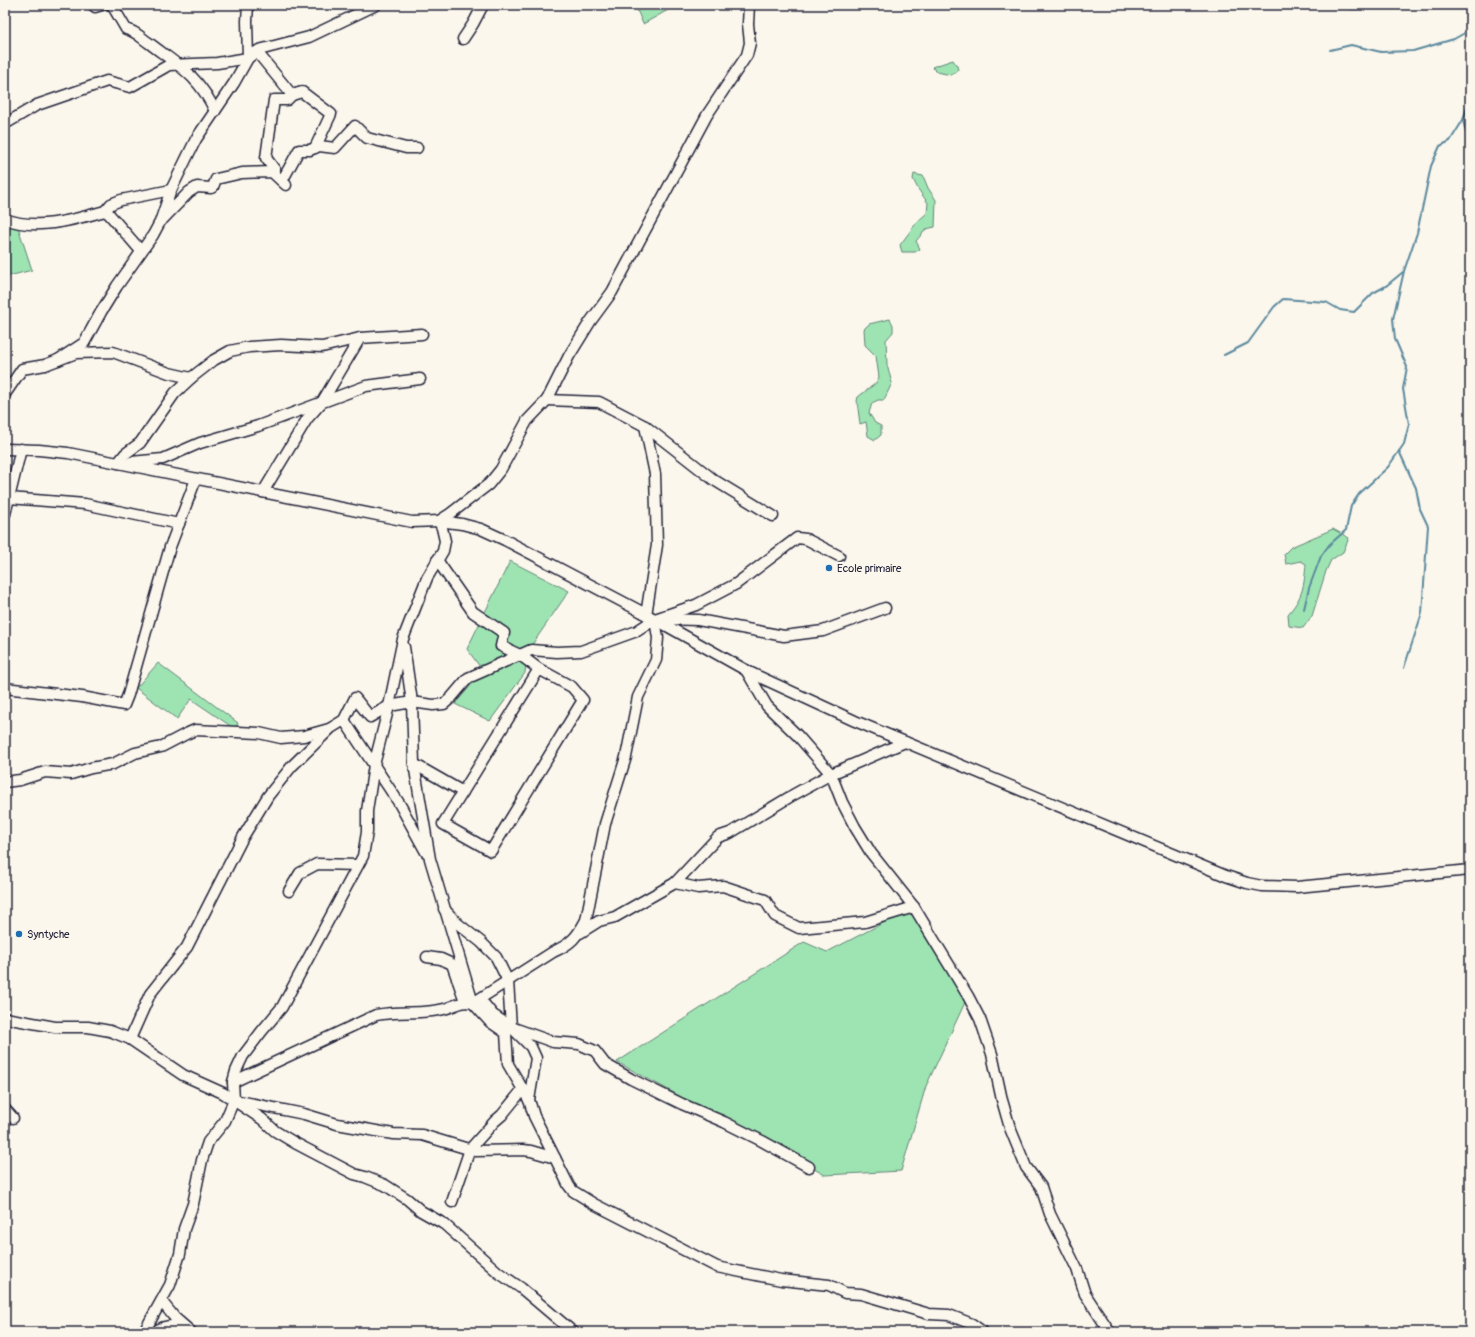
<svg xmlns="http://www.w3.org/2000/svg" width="1475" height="1337" viewBox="0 0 1475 1337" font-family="Pangolin,sans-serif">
<rect width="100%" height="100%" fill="#fbf7ec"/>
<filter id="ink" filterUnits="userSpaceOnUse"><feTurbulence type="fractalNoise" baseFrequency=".025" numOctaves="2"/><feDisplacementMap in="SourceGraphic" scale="8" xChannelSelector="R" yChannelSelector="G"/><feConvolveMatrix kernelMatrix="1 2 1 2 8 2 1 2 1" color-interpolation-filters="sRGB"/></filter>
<g filter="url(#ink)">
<g fill="#9ee4b2" stroke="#608376">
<path d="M 635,5 L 677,5 L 643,24 Z"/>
<path d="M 953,60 L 957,66 L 958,70 L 951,75 L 937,72 L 932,67 Z"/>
<path d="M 914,174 L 923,176 L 928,188 L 936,200 L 935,227 L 926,229 L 916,241 L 920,249 L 915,252 L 902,252 L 900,245 L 917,222 L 927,213 L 928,203 L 918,189 L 913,179 Z"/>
<path d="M 5,221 L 17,224 L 32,270 L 5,277 Z"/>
<path d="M 890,319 L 893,325 L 893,332 L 886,340 L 887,365 L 892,383 L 884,400 L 878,400 L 872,403 L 869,413 L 875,423 L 881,426 L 881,435 L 875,440 L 868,436 L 866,422 L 860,424 L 857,401 L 858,397 L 876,383 L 879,377 L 876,356 L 865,345 L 864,329 L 869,324 Z"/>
<path d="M 1333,529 L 1349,538 L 1343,552 L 1331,560 L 1326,571 L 1312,616 L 1303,628 L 1289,626 L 1288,614 C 1303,597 1304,586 1306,564 L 1301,561 L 1286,564 L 1284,554 L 1291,547 Z"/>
<path d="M 510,561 L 569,591 L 527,652 L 525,673 L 490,721 L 455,704 L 483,671 L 467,649 Z"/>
<path d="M 158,663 L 238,723 L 235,729 L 191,699 L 177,719 L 136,688 Z"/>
<path d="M 914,907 L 968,996 L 926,1086 L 901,1171 L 825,1175 L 617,1062 L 804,942 L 827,952 Z"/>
</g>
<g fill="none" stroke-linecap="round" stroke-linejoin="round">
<g stroke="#5b899e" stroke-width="2">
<path d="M 1351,9 L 1369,9 L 1376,5"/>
<path d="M 1330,50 L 1351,45 L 1381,52 L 1413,51 L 1454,39 L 1470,30"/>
<path d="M 1470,98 L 1463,120 L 1470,149"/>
<path d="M 1224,355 L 1248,343 L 1274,307 L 1283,299 L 1326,302 L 1340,310 L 1354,312 L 1373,293 L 1386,286 L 1403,272"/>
<path d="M 1399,451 L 1416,488 L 1420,509 L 1428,526 L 1422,613 L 1404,668"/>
<path d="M 1304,609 L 1309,588 L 1321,556 L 1329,545 L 1346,530 L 1351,506 L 1359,494 L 1388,467 L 1404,444 L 1409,424 L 1403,389 L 1407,367 L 1395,339 L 1393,319 L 1404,271 L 1417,233 L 1431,166 L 1440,146 L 1450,141 L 1463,120"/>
</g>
<defs>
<g id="minor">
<path d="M 93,5 L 95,7 L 102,5"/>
<path d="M 112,5 L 126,29 C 137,32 140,37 149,43 C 179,66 198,75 215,111"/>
<path d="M 463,39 L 473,24 L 483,5"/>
<path d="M 257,52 L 292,95 L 302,92 L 331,114 L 315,148"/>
<path d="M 248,58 L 247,21 L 248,5"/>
<path d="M 5,124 L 37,105 L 107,81 L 130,87 L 169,65 L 217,63 L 248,58"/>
<path d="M 275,170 L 266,158 L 274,100 L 287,100 L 292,95"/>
<path d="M 282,181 L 299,150 L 310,150 L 319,146 L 335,148 L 355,126 L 367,138 L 406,148 L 417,148"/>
<path d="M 105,211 L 111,204 L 121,200 L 171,190"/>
<path d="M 5,219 C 37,231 73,220 105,211 L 109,214 L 141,251"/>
<path d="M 163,219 L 189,192 L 197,187 L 211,188 L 213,187 L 216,179 L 242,173 L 272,172 L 286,185"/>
<path d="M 58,360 L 84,343 L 101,312 L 117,286 L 153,235 L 160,222 L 171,190 L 196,139 L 234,83 L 248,58 L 259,50 L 309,37 L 376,5"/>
<path d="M 5,394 L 22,369 L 45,365 L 76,353 L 113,352 L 169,373 L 191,378"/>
<path d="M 547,400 L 599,402 L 645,426 L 714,480 L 773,516"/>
<path d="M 645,426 L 655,474 L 657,545 L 646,615"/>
<path d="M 5,449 L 39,450 L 68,453 L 412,522 L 439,521 L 462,524 L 481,529 L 505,540 L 642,612 L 751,673 L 855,721 L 1226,876 L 1247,883 L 1262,886 L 1297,887 L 1470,870"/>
<path d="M 21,449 L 9,498 L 85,504 L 179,524"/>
<path d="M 131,462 L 163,459 L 200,443 L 258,426 L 366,386 L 420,379"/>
<path d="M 118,463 L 125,454 L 140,443 L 175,393 L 191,378 L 214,360 L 230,351 L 249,347 L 281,345 L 322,347 L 360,338 L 422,334"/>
<path d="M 263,492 L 307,419 L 322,402 L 360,338"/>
<path d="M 5,498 L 9,498 L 5,514"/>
<path d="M 437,560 L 473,612 L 504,633 L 501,646 L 520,655 L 539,669 L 572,687 L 583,700 L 491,851 L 443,824 L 539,669"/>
<path d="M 661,619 L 698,620 L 784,636 L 823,631 L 885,608"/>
<path d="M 404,647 L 412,702 L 414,764 L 430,859 L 473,1003 L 490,1022 L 506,1033 L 508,1064 L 529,1100"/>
<path d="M 746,670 L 767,706 L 798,736 L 831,774 L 842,802 L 855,827 L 871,853 L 914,907 L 968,996 L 980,1019 L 992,1054 L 1002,1100 L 1010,1128 L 1026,1167 L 1041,1187 L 1050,1214 L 1077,1269 L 1085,1294 L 1110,1332"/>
<path d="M 5,688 L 82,697 L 124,705 L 128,695 L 170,547 L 196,479"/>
<path d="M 344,720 L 399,803 L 426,852"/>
<path d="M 414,764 L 463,792"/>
<path d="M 5,782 L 20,780 L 45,772 L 71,774 L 91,768 L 113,764 L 135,753 L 161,747 L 186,734 L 195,730 L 259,733 L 281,738 L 304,736 L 329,729"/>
<path d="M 675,883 L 698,888 L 723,886 L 765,900 L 775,916 L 799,928 L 865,922 L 914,907"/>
<path d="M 289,891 L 300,873 L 317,864 L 358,865"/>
<path d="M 444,909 L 457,923 L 481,942 L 496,957 L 508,981 L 511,1027 L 531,1047 L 536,1058 L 529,1100 L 534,1116 L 569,1186 L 573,1191 L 594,1204 L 717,1267 L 781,1280 L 829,1285 L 845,1293 L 861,1294 L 929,1314 L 949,1315 L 972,1324 L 983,1332"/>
<path d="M 580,933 L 599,921 L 615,917 L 675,883 L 718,837 L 730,833 L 793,795 L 831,774 L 905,742"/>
<path d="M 427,957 L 441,959 L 452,964 L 465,1001"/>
<path d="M 473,1003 L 485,1005 L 493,1015 L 511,1027 L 553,1042 L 579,1044 L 595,1051 L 605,1064 L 631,1079 L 682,1104 L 724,1122 L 762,1141 L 809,1167"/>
<path d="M 5,1018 L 55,1027 L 88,1027 L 110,1031 L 130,1039 L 183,1075 L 223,1093 L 234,1100 L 304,1114 L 337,1124 L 393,1134 L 422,1135 L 475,1151 L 523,1150 L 531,1151 L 555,1158"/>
<path d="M 130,1039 L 150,994 L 187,947 L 243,837 L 268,796 L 292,766 L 331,728 L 344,720 L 355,698 L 370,717 L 389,706 L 412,702 L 433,705 L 444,704 L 451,698 L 468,678 L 531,650 L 557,652 L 581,651 L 637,631 L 655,619 L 696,605 L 736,584 L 797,538 L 806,539 L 839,556"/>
<path d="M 233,1082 L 376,1015 C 399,1010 422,1015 444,1009 C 456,1006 461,1000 473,1003 L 553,952 C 571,944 577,937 586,920 L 605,824 L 626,757 L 638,697 L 656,660 L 658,638 L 655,619"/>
<path d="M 238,1103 L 262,1119 L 275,1131 L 295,1143 L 354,1174 L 365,1177 L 385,1185 L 407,1199 L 421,1211 L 444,1224 L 499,1273 L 521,1288 L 573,1332"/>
<path d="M 5,1109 L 13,1118"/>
<path d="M 452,1202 L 470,1149 L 495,1121 L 502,1115 L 523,1089"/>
<path d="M 162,1302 L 175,1318 L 191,1332"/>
<path d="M 144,1332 L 170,1285 L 180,1254 L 184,1229 L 193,1204 L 202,1160 L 208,1142 L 225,1121 L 234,1100 L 233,1082 L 236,1071 L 243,1056 L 262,1031 L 282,1007 L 363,856 L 367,832 L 367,811 L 374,765 L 389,706 L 403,639 L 427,578 L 443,551 L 445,541 L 442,528 L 439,521 L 450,514 L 489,484 L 501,469 L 527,421 L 547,400 L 569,356 L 590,322 L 612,292 L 707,115 L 747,55 L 750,43 L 748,24 L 749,5"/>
<path d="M 155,1332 C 164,1325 175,1325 185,1329"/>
</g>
</defs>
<use href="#minor" stroke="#22223b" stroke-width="13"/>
<use href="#minor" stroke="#fbf7ec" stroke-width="10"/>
</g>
</g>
<g fill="#1f6fb2" stroke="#fbf7ec" stroke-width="1.5">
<circle cx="829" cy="568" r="4"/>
<circle cx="19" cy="934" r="4"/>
</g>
<g text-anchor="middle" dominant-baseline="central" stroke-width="4" stroke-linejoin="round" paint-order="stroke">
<g font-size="11" fill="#22223b" stroke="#fbf7ec" text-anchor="start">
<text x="837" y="568">Ecole primaire</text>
<text x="27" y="934">Syntyche</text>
</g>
</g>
<rect width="1475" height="1337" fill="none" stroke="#fbf7ec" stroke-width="20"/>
<rect x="10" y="10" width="1455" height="1317" fill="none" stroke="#22223b" stroke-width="1.5" filter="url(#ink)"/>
</svg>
